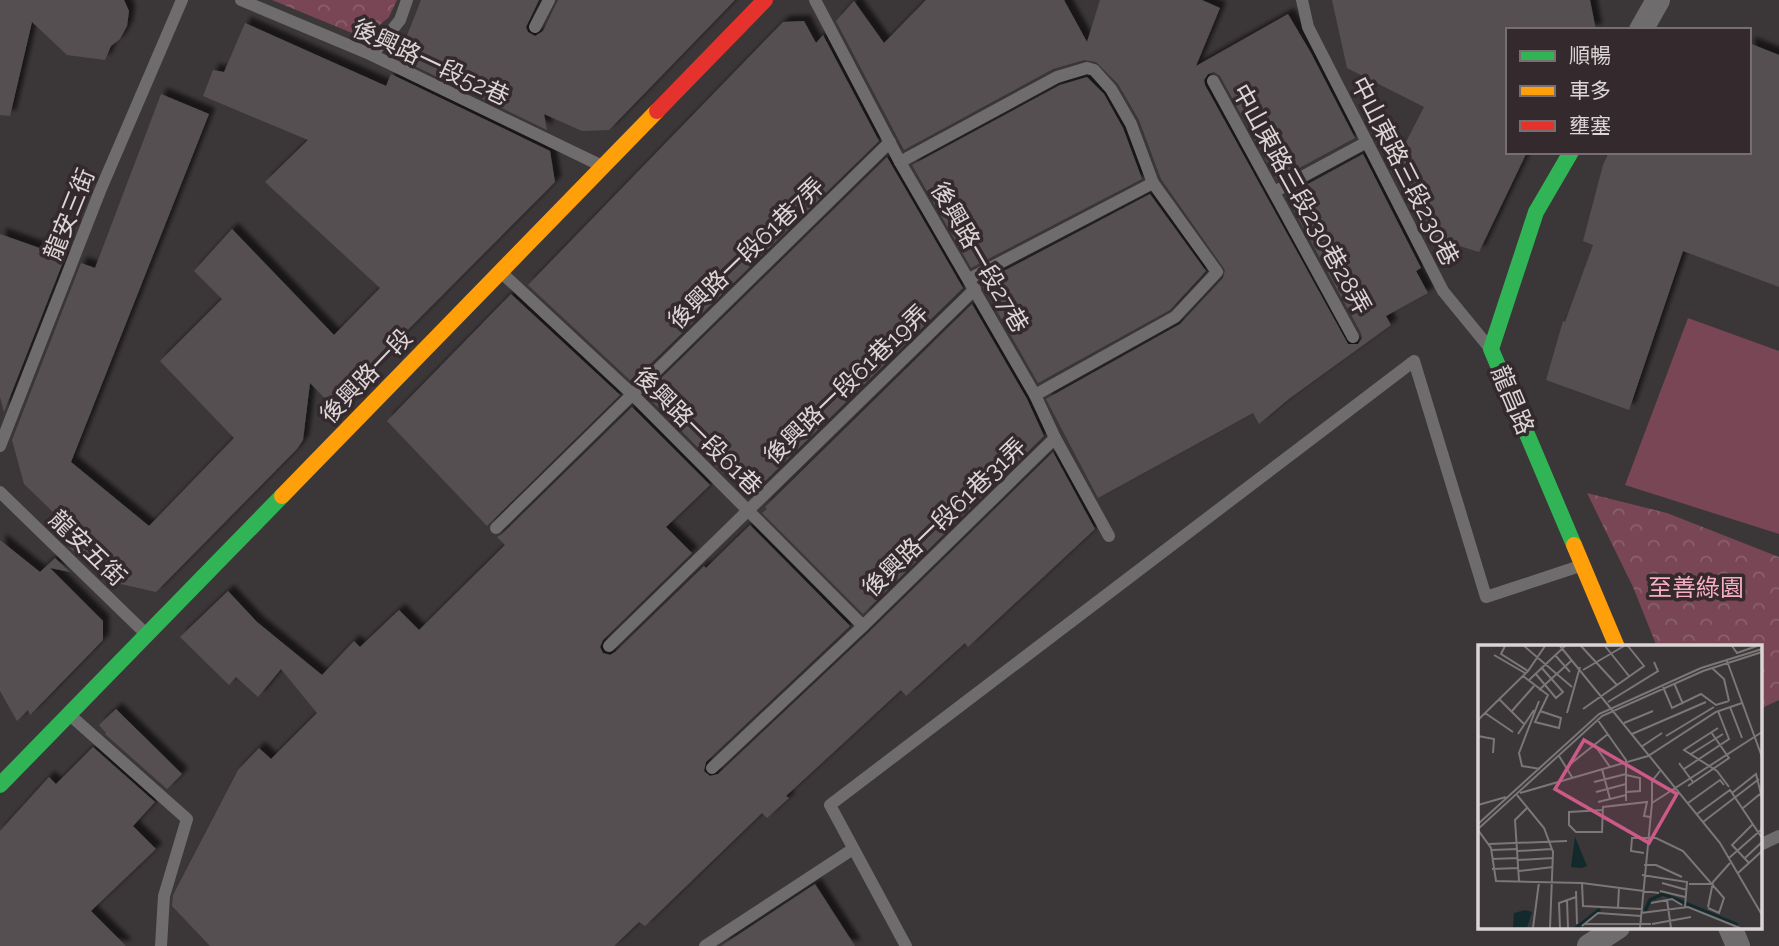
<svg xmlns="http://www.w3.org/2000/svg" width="1779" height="946" viewBox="0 0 1779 946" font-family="Raleway,'Noto Sans TC',sans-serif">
<defs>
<pattern id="park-crowns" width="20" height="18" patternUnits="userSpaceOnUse" patternTransform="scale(1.75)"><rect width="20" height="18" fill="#784655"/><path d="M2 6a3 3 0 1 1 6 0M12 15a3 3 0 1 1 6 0" fill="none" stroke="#8b606d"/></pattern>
<filter id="shadow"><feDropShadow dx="6" dy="-6" stdDeviation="2" flood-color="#0009"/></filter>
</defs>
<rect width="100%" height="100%" fill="#3b3637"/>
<g fill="url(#park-crowns)">
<path d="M 272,0 L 397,0 L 389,17 L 364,38 Z"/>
<path d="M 1587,493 L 1667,513 L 1779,557 L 1779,700 L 1760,709 L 1760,647 L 1657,647 L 1633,587 Z"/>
</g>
<path fill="#784655" d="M 1688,318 L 1779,351 L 1779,534 L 1625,485 Z"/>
<g fill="#545051" filter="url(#shadow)">
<path d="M 0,0 L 124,0 L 129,11 L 127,26 L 120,39 L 111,46 L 105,60 L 67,55 L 32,22 L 10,116 L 0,115 Z"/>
<path d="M 421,0 L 539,0 L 526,27 L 528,32 L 535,36 L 543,31 L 558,0 L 735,0 L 609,130 L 582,131 L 544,114 L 547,130 L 398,58 Z"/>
<path d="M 926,0 L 1064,0 L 1087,42 L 1100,0 L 1202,0 L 1220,8 L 1196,66 L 1288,14 L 1311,53 L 1355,138 L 1277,180 L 1220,76 L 1214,72 L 1208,74 L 1204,80 L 1205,85 L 1348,344 L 1358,344 L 1362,338 L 1361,333 L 1286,196 L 1363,154 L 1421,268 L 1416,271 L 1428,293 L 1386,316 L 1391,325 L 1290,398 L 1259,424 L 1253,413 L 1098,498 L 1046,399 L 1180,324 L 1223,278 L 1225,270 L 1161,179 L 1139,120 L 1118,84 L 1096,62 L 1084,60 L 1053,69 L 904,150 L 836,21 L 854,1 L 884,43 Z"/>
<path d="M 1332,0 L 1590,0 L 1596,30 L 1508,30 L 1508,152 L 1527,152 L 1479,252 L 1424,235 L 1391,171 L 1424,107 L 1347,68 Z"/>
<path d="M 804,21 L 816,43 L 823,35 L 879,141 L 632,382 L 528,285 L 783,22 Z"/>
<path d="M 245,23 L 386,86 L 391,74 L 550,151 L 555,182 L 332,406 L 310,383 L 303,440 L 297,449 L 156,592 L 103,580 L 68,546 L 79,537 L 24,484 L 12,440 L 81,263 L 95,268 L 161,94 L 209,114 L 71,462 L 149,526 L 234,438 L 160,361 L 222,299 L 194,271 L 232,229 L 334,335 L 380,288 L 265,182 L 308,140 L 203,96 L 213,70 L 224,72 Z"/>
<path d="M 1749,43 L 1779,55 L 1779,287 L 1683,251 L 1629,410 L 1546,380 L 1563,321 L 1565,322 L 1593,245 L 1583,241 L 1603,165 L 1609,152 L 1749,152 Z"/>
<path d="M 1087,77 L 1104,94 L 1123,128 L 1142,179 L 971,268 L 912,165 L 1060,85 Z"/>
<path d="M 887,157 L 963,288 L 752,494 L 728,469 L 723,473 L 645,394 Z"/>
<path d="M 1150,194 L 1206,271 L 1170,310 L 1038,383 L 981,283 Z"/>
<path d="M 0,234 L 65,257 L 4,412 L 0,397 Z"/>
<path d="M 511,294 L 620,395 L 487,526 L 387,421 Z"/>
<path d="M 972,304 L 1027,399 L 1044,436 L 863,614 L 762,513 L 767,509 L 765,507 Z"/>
<path d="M 632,407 L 710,485 L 666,527 L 692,553 L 603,640 L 600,647 L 603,653 L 610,655 L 615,652 L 704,566 L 706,568 L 750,525 L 850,626 L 706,762 L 704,771 L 710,776 L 718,774 L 869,632 L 1053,452 L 1095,529 L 968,647 L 965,643 L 906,696 L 901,690 L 786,796 L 789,798 L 767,818 L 762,813 L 645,926 L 639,922 L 614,946 L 210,946 L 172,906 L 173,895 L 238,770 L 259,748 L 271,759 L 317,713 L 281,669 L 258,697 L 236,677 L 229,685 L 180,637 L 228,591 L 257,622 L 322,675 L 354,641 L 360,647 L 399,610 L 419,630 L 505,545 L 497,537 L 502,534 Z"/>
<path d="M 0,540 L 40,572 L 55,558 L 70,572 L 50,568 L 103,621 L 103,640 L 30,715 L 28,710 L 17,721 L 0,691 Z"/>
<path d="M 116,709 L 182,774 L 167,789 L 105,734 L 106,733 L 99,725 Z"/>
<path d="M 93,747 L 155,802 L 133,826 L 156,849 L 91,911 L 126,946 L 0,946 L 0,831 L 49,777 L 56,784 Z"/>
<path d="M 815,884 L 855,946 L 721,946 Z"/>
</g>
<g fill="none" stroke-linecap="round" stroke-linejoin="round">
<g stroke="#6f6c6d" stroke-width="12">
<path d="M 241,0 L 372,55 L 600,165"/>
<path d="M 815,0 L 900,162 L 1035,395 L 1055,438 L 1109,536"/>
<path d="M 1302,0 L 1308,27 L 1443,291 L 1488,346"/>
<path d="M 535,27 L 549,0"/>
<path d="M 372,55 L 400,20 L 407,0"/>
<path d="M 1213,81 L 1353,337"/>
<path d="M 900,162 L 1057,77 L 1087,68 L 1094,70 L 1111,89 L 1131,124 L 1153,183 L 1217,272 L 1175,317 L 1035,395"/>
<path d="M 1274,192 L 1367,142"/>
<path d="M 503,274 L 632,394 L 863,626"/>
<path d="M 969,279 L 1153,183"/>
<path d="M 0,446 L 100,191 L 182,0"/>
<path d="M 0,492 L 146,634"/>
<path d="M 496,528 L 890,142"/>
<path d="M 609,646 L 975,289"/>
<path d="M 71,716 L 187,819 L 164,896 L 161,946"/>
<path d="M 712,768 L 863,626 L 1055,438"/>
<path d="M 1760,845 L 1779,836"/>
<path d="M 705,946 L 853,849"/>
<path d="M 906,946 L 830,805 L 1414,361 L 1486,597 L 1580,566"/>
</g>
<g stroke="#6f6c6d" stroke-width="24">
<path d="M 1641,30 L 1658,0"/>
<path d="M 1730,927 L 1738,946"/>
<path d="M 1589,946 L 1618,927"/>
</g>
<g stroke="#30b455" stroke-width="16">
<path d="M 1571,152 L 1536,212 L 1491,349 L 1574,545"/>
<path d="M 0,785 L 282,496"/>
</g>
<g stroke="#ff9f0a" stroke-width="16">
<path d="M 282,496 L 657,111"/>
<path d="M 1574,545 L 1617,647"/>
</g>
<path stroke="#e5322d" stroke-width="16" d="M 657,111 L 765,0"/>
</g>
<g text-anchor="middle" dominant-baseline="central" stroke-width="7" stroke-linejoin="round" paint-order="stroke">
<g font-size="24" fill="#dbd5d6" stroke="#34292c">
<text transform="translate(431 62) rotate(25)">後興路一段52巷</text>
<text transform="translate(1405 171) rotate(63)">中山東路三段230巷</text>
<text transform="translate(1302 199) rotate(61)">中山東路三段230巷28弄</text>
<text transform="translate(69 214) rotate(-68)">龍安三街</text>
<text transform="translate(746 253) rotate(-44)">後興路一段61巷7弄</text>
<text transform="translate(980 257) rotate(60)">後興路一段27巷</text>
<text transform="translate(366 376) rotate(-46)">後興路一段</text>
<text transform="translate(846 384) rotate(-44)">後興路一段61巷19弄</text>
<text transform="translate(1513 400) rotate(67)">龍昌路</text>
<text transform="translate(698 431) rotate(45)">後興路一段61巷</text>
<text transform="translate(944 517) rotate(-44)">後興路一段61巷31弄</text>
<text transform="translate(88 548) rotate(44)">龍安五街</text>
</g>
<g font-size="24" fill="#f8aec2" stroke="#34292c">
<text x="1696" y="587">至善綠園</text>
</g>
</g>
<g transform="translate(1478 645)">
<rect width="284" height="284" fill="#3b3637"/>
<path d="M 97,192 L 109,221 L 104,223 L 93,222 ZM 47,265 L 54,267 L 49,283 L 35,283 L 36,268 Z" fill="#122a2c"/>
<path fill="none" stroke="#122a2c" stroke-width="3.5" d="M 167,266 L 172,255 L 185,249 L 260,280M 98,283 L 122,264"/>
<path fill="none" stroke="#7b7677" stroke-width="2" d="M 27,1 L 23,9 L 50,26M 46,1 L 94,42M 82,1 L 242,198 L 284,270M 103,1 L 139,40M 127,1 L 151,31M 254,1 L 259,8 L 279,1M 16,10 L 47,28M 77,10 L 92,27M 249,16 L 284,112M 234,23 L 246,34 L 251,56M 105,25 L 146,1M 57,28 L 78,53 L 85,47 L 63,22M 45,31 L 70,50 L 57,77 L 81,83 L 83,73 L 62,66M 50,36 L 87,1M 196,38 L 205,59M 185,42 L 194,63 L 223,49 L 238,60 L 251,56M 61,45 L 93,16M 21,54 L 47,80M 61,56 L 41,108 L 44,121 L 62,124M 130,57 L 180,26 L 176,17M 252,62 L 264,93M 105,64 L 166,21 L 150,1M 34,66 L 56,41M 7,68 L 35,87M 89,68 L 102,22M 119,74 L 148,115 L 148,156M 0,75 L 50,26 L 67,1M 146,78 L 175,66M 240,83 L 206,105 L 239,126 L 251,142M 40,89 L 56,65M 154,89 L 228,57M 0,91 L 16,94 L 15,108M 188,91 L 236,62M 116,99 L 132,122M 163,102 L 184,88M 213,109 L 245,89M 81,111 L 94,132M 201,118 L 215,137M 91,120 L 130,89M 124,124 L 132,154M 206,124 L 251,94 L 240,66M 148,130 L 162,133 L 162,146 L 148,147M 116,137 L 148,129M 210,141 L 251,113 L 233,87M 118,147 L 148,139M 42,148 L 170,111 L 238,67 L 264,58M 254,148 L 278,129 L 284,153M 39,150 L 66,183 L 75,207 L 72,283M 120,157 L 148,150M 174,158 L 174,136 L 182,126M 210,158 L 242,135 L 246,140M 0,160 L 28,152M 265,163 L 282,149M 125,165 L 91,167 L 91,180 L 98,187 L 124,187 L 125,162 L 169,157 L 166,171 L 172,172M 219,169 L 252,145 L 284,193M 225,177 L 281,134M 0,179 L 121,69 L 223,23 L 284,4M 0,184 L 124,71 L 225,26 L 284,7M 0,185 L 13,203 L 18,236 L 104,238 L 181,248M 11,199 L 89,196M 13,205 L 40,204M 40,206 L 74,204M 166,208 L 153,206 L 154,193 L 178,193 L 205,206 L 246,253 L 241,268 L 230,263M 251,213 L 284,184M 267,213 L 284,197M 14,214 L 40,213M 40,215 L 75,213M 271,218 L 254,200 L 275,179M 166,220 L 178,220 L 204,232M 14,224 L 40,223M 41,226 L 75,222M 260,228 L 284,206M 164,230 L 209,237 L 207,262M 41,236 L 37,175 L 49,163M 104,238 L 105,261 L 163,264M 184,238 L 209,245M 211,239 L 234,239M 98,246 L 99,279M 182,246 L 207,252M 89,255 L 90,283M 189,255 L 193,283M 173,258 L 194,254 L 204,260M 230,262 L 235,237 L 252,218M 140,263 L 141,242M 163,268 L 210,262 L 262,283M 106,279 L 173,279M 174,279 L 213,272M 104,281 L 120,268 L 163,271M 55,283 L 61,237M 82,283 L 81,258 L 98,252M 162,283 L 174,158 L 284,87"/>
<path fill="#cb5a86" fill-opacity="0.15" stroke="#cb5a86" stroke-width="3.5" d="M 106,95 L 199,149 L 171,198 L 77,144 Z"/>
<rect width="284" height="284" fill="none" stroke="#dbd5d6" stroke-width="3.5"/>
</g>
<rect x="1506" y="28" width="245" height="126" fill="#34292c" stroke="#776e70" stroke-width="2"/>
<rect x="1520" y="51" width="35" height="10" fill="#30b455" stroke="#776e70" stroke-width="2"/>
<text x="1569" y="63" font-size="21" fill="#dbd5d6">順暢</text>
<rect x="1520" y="86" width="35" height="10" fill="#ff9f0a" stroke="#776e70" stroke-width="2"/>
<text x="1569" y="98" font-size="21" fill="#dbd5d6">車多</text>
<rect x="1520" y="121" width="35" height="10" fill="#e5322d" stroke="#776e70" stroke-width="2"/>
<text x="1569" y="133" font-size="21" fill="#dbd5d6">壅塞</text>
</svg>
